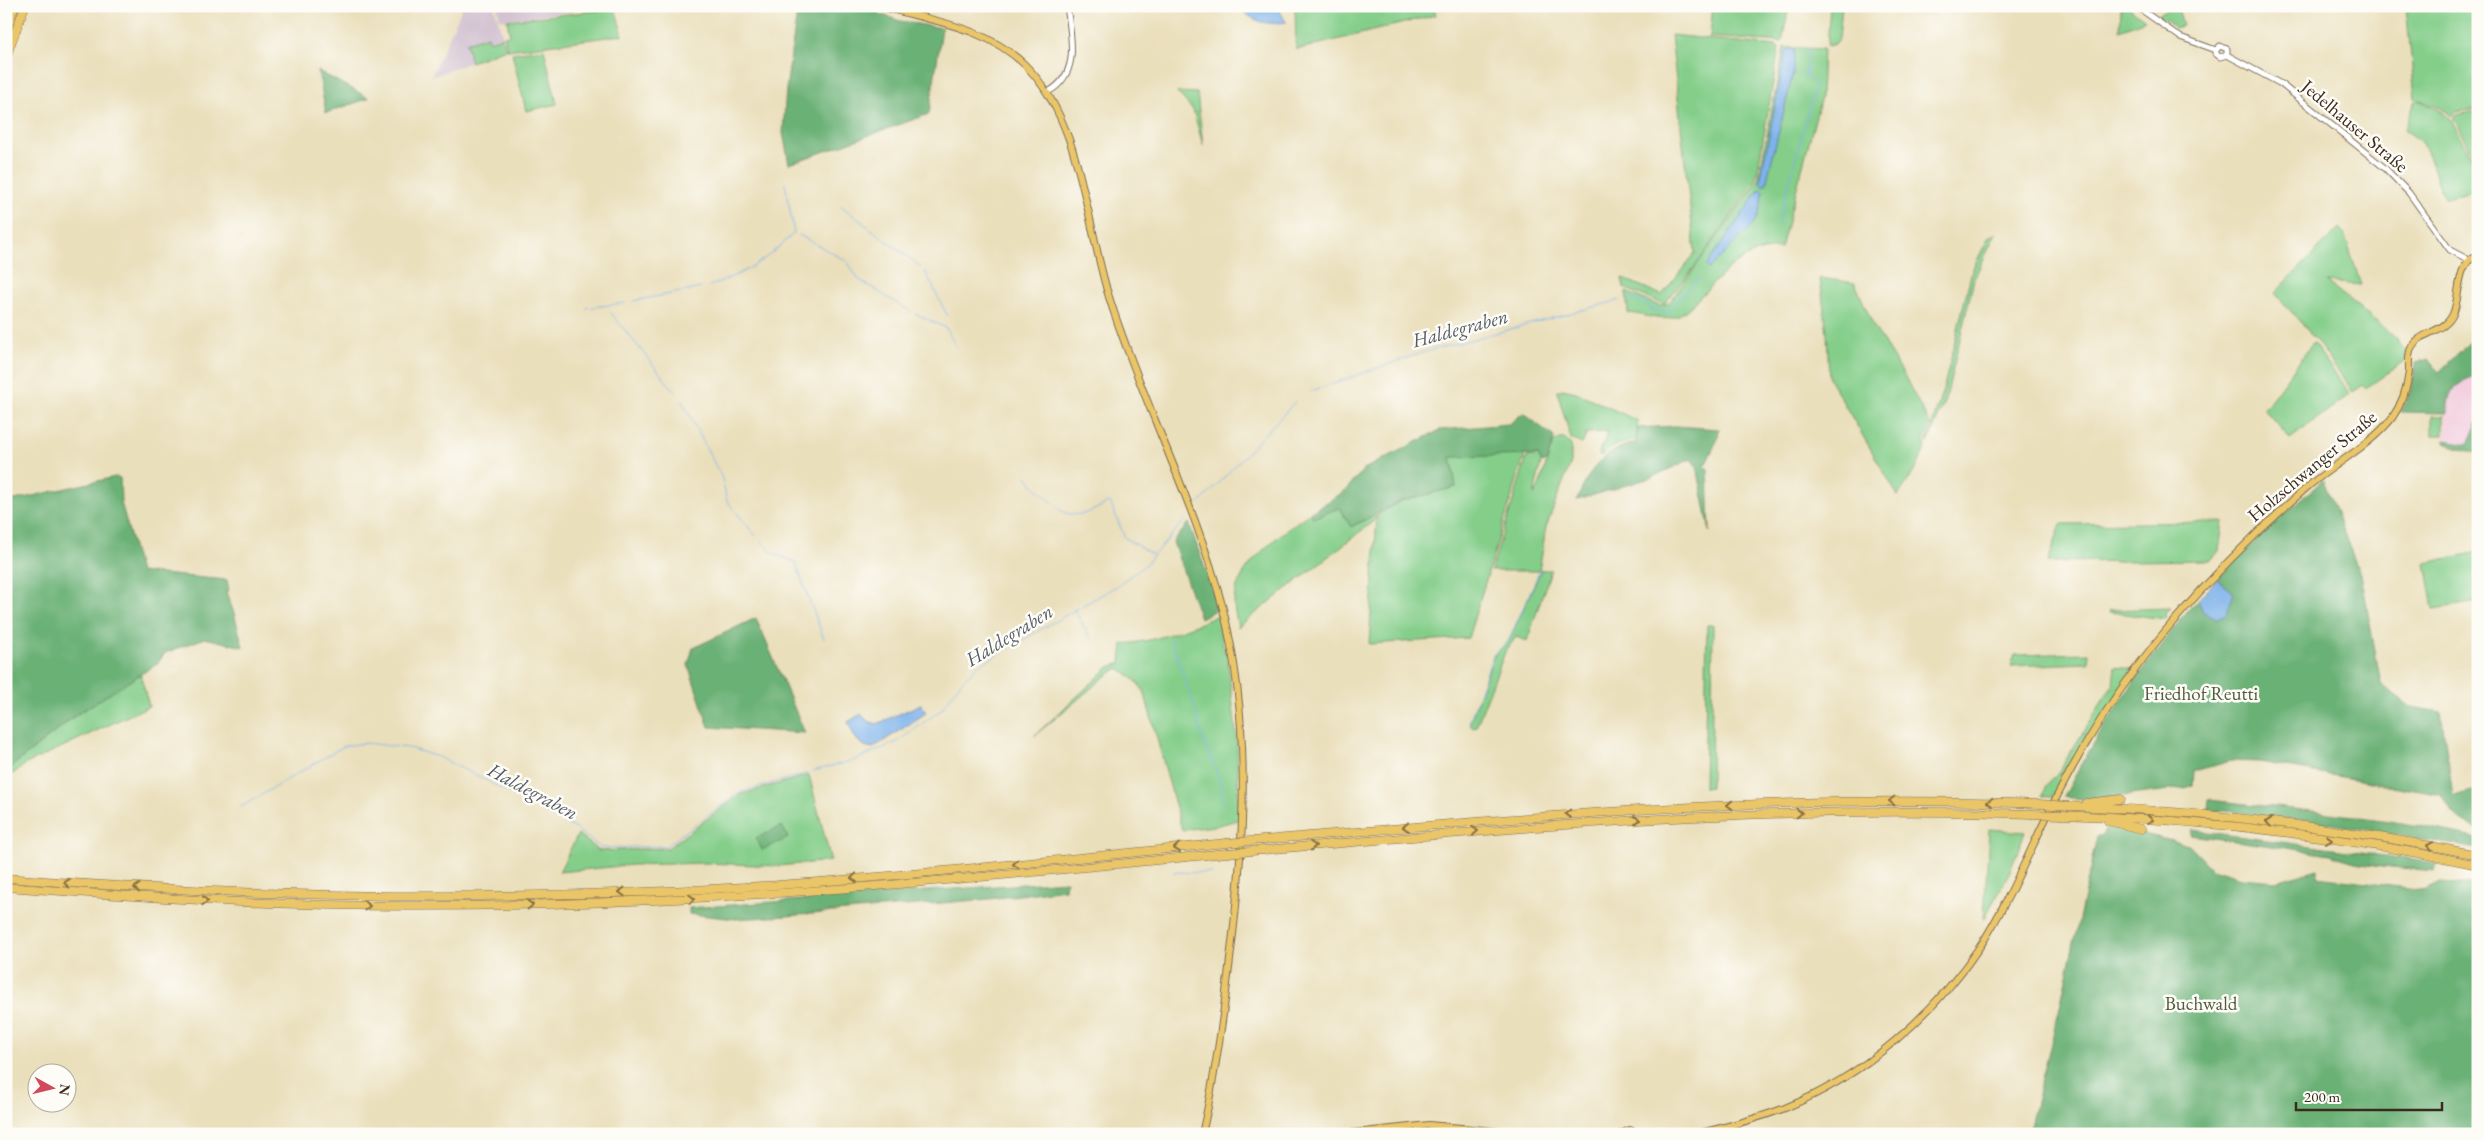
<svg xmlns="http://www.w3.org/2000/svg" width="2484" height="1140" viewBox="0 0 2484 1140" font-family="'EB Garamond',serif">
<rect width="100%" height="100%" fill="#fdfcf7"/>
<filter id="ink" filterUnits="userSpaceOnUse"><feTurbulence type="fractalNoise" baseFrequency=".02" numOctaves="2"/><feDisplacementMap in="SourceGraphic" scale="10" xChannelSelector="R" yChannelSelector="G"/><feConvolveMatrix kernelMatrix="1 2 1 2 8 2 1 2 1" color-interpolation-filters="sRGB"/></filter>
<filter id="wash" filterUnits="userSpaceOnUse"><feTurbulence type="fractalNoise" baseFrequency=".0096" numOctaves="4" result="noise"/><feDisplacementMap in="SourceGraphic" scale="20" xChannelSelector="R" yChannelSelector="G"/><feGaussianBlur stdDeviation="1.12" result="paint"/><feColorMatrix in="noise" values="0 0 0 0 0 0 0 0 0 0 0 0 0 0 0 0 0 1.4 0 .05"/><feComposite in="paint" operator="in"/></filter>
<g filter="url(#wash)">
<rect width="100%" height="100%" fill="#eadfbb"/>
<path fill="#f3cfdf" d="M 2478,376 L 2478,421 L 2468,444 L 2445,440 L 2447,403 L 2452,389 L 2462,382 Z"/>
<g fill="#cfbdce">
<path d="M 463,6 L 494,6 L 506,49 L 431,77 Z"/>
<path d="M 497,6 L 573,6 L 574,11 L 500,20 Z"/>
</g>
<g fill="#84ce8a" stroke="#607c54" fill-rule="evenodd">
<path d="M 1295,6 L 1433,6 L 1436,15 L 1296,50 Z"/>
<path d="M 1713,6 L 1780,6 L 1780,9 L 1788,11 L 1782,42 L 1710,37 Z"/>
<path d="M 1830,6 L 1842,6 L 1839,39 L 1835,44 L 1827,46 Z"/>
<path d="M 2121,6 L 2127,6 L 2145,20 L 2120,30 Z"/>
<path d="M 2173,6 L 2177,6 L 2183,26 L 2174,28 L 2167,20 L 2156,15 Z"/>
<path d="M 2406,6 L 2478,6 L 2478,109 L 2455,112 L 2451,116 L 2446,110 L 2415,98 Z"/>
<path d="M 615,9 L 623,35 L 508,50 L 504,36 L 510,35 L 507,20 Z"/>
<path d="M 1671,35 L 1777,46 L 1779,48 L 1756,180 L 1696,265 L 1664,304 L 1624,288 L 1622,278 L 1662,295 L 1695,253 Z"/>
<path d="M 488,36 L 490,41 L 502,37 L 506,49 L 471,62 L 466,43 Z"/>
<path d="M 1784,47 L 1823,49 L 1821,97 L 1781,248 C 1746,248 1723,273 1701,296 C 1693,304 1684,314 1674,317 C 1659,322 1644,314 1628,313 L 1626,292 L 1660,306 L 1669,303 L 1758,181 ZM 1760,189 L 1754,224 L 1709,269 L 1706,266 Z"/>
<path d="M 544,49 L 557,104 L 526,111 L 512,53 Z"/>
<path d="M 1177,92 L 1197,93 L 1203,145 L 1193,110 Z"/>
<path d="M 2418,100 L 2444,112 L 2450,118 L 2478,172 L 2478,191 L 2446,198 C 2434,182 2435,160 2422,144 C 2418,138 2410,134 2404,129 L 2415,101 Z"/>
<path d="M 2478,111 L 2478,167 L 2453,117 L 2456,115 Z"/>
<path d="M 2339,228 L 2344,233 L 2361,285 L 2327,282 L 2397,338 L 2399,344 L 2406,351 L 2405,361 L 2366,388 L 2363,385 L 2353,392 L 2315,339 L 2275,293 Z"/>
<path d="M 1996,233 L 1974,279 L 1947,394 L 1928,443 L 1927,440 L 1944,387 L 1972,270 L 1989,237 Z"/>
<path d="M 1820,278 L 1855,283 L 1874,327 L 1905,377 L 1930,425 L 1924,440 L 1926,446 L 1917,467 L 1898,496 L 1829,378 L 1827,333 Z"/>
<path d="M 2313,343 L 2350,394 L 2290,439 L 2264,409 Z"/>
<path d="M 1562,389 L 1576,392 L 1638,421 L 1636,439 L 1617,445 L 1600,456 L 1599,451 L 1609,432 L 1587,433 L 1582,444 L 1571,439 L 1557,391 Z"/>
<rect x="2432" y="416" width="12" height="19"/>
<path d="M 1563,438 L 1571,445 L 1571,462 L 1546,527 L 1539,571 L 1491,571 L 1527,457 L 1538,455 L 1542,458 L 1534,495 L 1539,487 L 1553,442 Z"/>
<path d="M 1525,454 L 1468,638 L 1369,644 L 1377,515 L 1401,501 L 1456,487 L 1451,457 Z"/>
<path d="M 1339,508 L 1351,527 L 1375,515 L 1375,520 L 1238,627 C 1237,620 1234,611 1234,604 C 1233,567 1283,532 1310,513 L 1313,518 Z"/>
<path d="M 2223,522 L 2219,551 L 2211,560 L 2048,562 L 2061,524 Z"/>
<path d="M 2478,552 L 2478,602 L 2434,609 L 2426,563 Z"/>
<path d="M 1541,570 L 1551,570 L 1527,641 L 1516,637 L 1505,652 L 1476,727 L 1473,728 L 1469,724 L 1494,655 L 1508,642 Z"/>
<path d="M 2170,608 L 2165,614 L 2166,619 L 2109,612 L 2110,610 Z"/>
<path d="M 1216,616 L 1220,618 L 1223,645 L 1226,646 L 1237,740 L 1239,820 L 1214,826 L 1182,830 L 1144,691 L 1135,680 L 1118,668 L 1102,679 L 1034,736 L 1109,667 L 1121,663 L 1123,644 C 1156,641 1186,630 1216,616 Z"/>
<path d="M 1707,625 L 1713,625 L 1711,787 L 1704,788 Z"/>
<path d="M 2089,653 L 2088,663 L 2011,666 L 2015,655 Z"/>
<path d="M 2115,667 L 2134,669 L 2054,796 L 2042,796 L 2045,787 L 2056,776 L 2113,684 Z"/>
<path d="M 140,673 L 149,706 L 26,764 L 11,775 L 6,828 L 6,771 L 76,715 Z"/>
<path d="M 809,775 L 831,861 L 778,866 L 707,863 L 632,865 L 559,872 L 578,834 L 599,851 L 668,848 L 739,795 Z"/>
<path d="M 1989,829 L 2025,832 L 2010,871 L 1984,919 Z"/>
</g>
<g fill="#6bb176" stroke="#536e4a">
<path d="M 798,6 L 858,6 L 900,21 L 942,28 L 929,114 L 789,164 L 783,133 L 786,89 Z"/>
<path d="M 318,71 L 369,98 L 326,113 Z"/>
<path d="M 2478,334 L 2478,376 C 2456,384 2447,388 2448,413 L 2401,412 L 2412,389 L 2415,363 L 2429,359 L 2439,372 Z"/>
<path d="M 1523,413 L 1554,437 L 1547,461 L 1542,463 L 1538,455 L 1451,457 L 1456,487 L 1401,501 L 1351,527 L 1339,508 L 1313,518 L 1310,513 L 1345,491 L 1364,469 L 1440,430 L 1509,424 Z"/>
<path d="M 2478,421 L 2478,454 L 2447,444 L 2445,440 L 2468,444 Z"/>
<path d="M 1675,426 L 1719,429 L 1718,438 L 1705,466 L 1708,469 L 1710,532 L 1697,467 L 1691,459 L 1650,478 L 1577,500 C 1592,466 1600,453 1636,442 L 1638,428 Z"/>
<path d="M 115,477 L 120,478 L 121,502 L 140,572 L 227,580 L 229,590 L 226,592 L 234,613 L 243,647 L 205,638 L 165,653 L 157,664 L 76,715 L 6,771 L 6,502 Z"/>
<path d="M 2323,480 L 2362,579 L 2381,684 L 2411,707 L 2441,712 L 2453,796 L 2478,790 L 2478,829 C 2457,821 2452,814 2442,795 L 2260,762 L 2231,761 L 2194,771 L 2193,785 L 2185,788 L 2091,800 L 2064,797 C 2098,730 2142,668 2189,609 L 2198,600 L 2203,612 L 2217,618 L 2234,593 L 2217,579 L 2274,523 Z"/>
<path d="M 1189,523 L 1219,608 L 1200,618 L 1173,542 Z"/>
<path d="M 756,618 L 805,733 L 709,727 L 688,665 L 693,648 Z"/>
<path d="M 2209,800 C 2299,810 2390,817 2478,838 L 2478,849 L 2327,823 L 2208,809 Z"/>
<path d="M 2107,825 L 2189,845 L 2212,869 L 2241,878 L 2276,881 L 2318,869 L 2317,877 L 2425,890 L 2440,883 L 2478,885 L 2478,1134 L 2028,1134 L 2060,1007 L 2097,836 L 2102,836 Z"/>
<path d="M 782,826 L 788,838 L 762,850 L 756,838 Z"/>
<path d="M 2192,830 L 2436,863 L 2434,871 C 2408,868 2353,866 2331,854 L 2191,835 Z"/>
<path d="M 1066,881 L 1065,889 L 989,899 L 787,916 L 736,919 L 689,914 L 689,908 Z"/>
</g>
<g fill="#7eb2eb" stroke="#5c6e84">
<path d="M 1236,6 L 1277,6 L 1286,22 C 1262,26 1255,21 1236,6 Z"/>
<path d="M 1791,49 L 1795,51 L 1793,74 L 1766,184 L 1763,186 L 1760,181 L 1786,50 Z"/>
<path d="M 1760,189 L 1764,191 L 1758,217 L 1754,224 L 1709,269 L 1706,266 Z"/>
<path d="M 2217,579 L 2234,593 L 2226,614 L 2217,618 L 2203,612 L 2198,600 Z"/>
<path d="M 921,704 L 926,713 L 873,748 C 857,746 854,736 848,722 L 861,714 L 868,721 L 877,724 Z"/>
</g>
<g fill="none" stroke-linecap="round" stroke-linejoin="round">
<g stroke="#7eb2eb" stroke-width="1">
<path d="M 841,206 L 921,267"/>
<path d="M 1778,225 L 1815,85 L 1805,76 L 1808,49"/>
<path d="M 799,235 L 847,261 L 858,279 L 911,312"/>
<path d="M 925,271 L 947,315"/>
<path d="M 709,286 C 748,272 765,261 794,233 L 785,183"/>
<path d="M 1627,298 L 1646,303 L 1650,309 L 1667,312 L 1700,277"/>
<path d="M 633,301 L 701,288"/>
<path d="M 586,308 L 625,303"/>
<path d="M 611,313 L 677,394"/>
<path d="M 916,314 L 946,328 L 956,347"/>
<path d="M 1311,391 L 1421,353 L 1620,300"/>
<path d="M 682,401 L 722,478 L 727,501 L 756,536"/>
<path d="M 1027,476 C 1034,488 1041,492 1051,501 C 1055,504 1058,509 1062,511 C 1079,520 1094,510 1110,502 L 1125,538 L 1153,555"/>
<path d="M 1199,504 L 1295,402"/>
<path d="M 761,541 L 773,553 L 795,562 L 824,639"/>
<path d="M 1074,609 L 1091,639"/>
<path d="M 1171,639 L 1197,714 L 1200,731 L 1220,780 L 1223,805"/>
<path d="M 1469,723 L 1493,655 L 1508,642 L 1540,570"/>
<path d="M 813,771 L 855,760 L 897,742 L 941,710 L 961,682 L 979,665 L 1115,587 L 1145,565 L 1185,520"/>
<path d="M 241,807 L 344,746 L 365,743 L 409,748 L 438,757 L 486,780 L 576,829 L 601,848 L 666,846 L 738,793 L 808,773"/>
<path d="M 1173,872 L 1212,873"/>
</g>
</g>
</g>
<g filter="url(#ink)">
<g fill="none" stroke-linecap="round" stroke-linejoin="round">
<defs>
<g id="minor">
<path d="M 2136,6 L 2180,37 L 2216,50 L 2220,46 L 2227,49 L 2227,55 L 2281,84 L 2386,169 L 2409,193 L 2450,250 L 2469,260"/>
<path d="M 2216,50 L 2216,54 L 2220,57 L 2227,55"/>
<path d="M 1048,92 C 1081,74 1071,37 1067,6"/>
</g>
<g id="major">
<path d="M 880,6 C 931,21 985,26 1025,65 C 1082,121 1086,224 1109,297 C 1142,402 1195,501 1223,609 C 1251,721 1245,837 1231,951 C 1224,1012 1216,1074 1202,1134"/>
<path d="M 1344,1134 L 1429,1125 L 1526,1134"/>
<path d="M 1620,1134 L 1630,1130 L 1638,1134"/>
<path d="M 1696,1134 C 1726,1127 1756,1119 1785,1108 C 1864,1076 1934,1015 1981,945 C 2014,893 2036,834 2065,781 C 2095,725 2131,671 2172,623 C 2215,573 2261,527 2311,484 C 2337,462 2371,445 2392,418 C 2402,404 2407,389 2409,372 C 2409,365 2408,355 2411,348 C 2420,331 2445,333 2453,314 C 2461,296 2455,263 2478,255"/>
</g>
<g id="highway">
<path d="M 6,31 L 15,6"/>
<path d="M 6,57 L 25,6"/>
<path d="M 2086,803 L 2121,799"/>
<path d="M 2069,806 C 2206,811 2344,828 2478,855"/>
<path d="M 2062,815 C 2201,819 2342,836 2478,865"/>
<path d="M 2108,821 L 2141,829"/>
<path d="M 1263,840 C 1521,817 1780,793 2039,804"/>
<path d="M 1264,850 C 1520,827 1774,804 2031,814"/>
<path d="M 6,878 C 263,899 522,902 779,885 C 929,874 1077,858 1226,843"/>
<path d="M 6,887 C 139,897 272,906 405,906 C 680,907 954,881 1227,853"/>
</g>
</defs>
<use href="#minor" stroke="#786955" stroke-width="7"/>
<use href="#major" stroke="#786955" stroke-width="8"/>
<use href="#highway" stroke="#786955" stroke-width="9"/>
<use href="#minor" stroke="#fff" stroke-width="5"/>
<use href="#major" stroke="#ebc669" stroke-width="6"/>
<use href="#highway" stroke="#ebc669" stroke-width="8"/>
<defs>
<g id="highway-bridge">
<path d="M 2039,804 L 2069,806"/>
<path d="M 2031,814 L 2062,815"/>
<path d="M 1226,843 L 1263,840"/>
<path d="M 1227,853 L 1264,850"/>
</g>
</defs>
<use href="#highway-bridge" stroke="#786955" stroke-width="9" stroke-linecap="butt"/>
<use href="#highway-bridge" stroke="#ebc669" stroke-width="8"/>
</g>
<defs><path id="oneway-chevron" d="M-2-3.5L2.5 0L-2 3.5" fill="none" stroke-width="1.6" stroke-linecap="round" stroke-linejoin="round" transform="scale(1.25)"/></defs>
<g stroke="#8a7040">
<use href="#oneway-chevron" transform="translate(1892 801) rotate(179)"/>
<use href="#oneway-chevron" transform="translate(1990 802) rotate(-178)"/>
<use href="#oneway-chevron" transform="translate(1730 805) rotate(178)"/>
<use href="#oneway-chevron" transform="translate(1799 813) rotate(-1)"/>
<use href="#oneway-chevron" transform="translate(1568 814) rotate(176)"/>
<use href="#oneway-chevron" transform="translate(1637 820) rotate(-4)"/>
<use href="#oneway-chevron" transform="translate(2150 820) rotate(4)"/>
<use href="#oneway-chevron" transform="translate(2269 822) rotate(-173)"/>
<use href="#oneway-chevron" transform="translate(1406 827) rotate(175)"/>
<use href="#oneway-chevron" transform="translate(1475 831) rotate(-5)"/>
<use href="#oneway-chevron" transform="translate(2329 840) rotate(8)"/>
<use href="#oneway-chevron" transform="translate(1313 846) rotate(-5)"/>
<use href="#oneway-chevron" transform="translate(2430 846) rotate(-170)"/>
<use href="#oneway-chevron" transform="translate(1177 848) rotate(174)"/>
<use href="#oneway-chevron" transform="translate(1016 864) rotate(174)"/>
<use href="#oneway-chevron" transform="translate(854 878) rotate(175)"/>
<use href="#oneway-chevron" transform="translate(67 883) rotate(-175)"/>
<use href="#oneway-chevron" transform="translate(137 888) rotate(-177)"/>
<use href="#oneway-chevron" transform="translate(622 892) rotate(178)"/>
<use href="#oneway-chevron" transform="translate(692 899) rotate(-3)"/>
<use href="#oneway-chevron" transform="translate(205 901) rotate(3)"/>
<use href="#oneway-chevron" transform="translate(530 905) rotate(-1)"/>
<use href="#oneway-chevron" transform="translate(367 906) rotate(1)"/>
</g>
</g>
<g text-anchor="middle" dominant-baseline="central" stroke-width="5" stroke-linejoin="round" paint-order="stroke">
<g font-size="19" fill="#3b2a1e" stroke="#fdfcf7">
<text transform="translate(2355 126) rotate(40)">Jedelhauser Straße</text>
<text transform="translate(2312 466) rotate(-40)">Holzschwanger Straße</text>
</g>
<g font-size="19" fill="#515b3e" stroke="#fdfcf7">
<text x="2201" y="693">Friedhof Reutti</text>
<text x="2201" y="1003">Buchwald</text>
</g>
<g font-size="20" font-style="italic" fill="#525a66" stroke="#fdfcf7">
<text transform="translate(1460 328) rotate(-15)">Haldegraben</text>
<text transform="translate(1009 635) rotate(-32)">Haldegraben</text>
<text transform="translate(533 791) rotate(28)">Haldegraben</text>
</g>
</g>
<rect width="2484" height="1140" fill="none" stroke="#fdfcf7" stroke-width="25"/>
<g transform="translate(52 1088) rotate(98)"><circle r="24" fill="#fdfcf7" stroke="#afa8a0"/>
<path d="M0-4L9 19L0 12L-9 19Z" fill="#d1495b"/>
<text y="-8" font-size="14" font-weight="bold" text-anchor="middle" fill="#3b2a1e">N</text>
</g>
<path d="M2296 1102v8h146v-8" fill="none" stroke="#3b2a1e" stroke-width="2.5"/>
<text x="2304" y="1102" font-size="15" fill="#3b2a1e" stroke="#fdfcf7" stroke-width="4" paint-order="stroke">200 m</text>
</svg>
